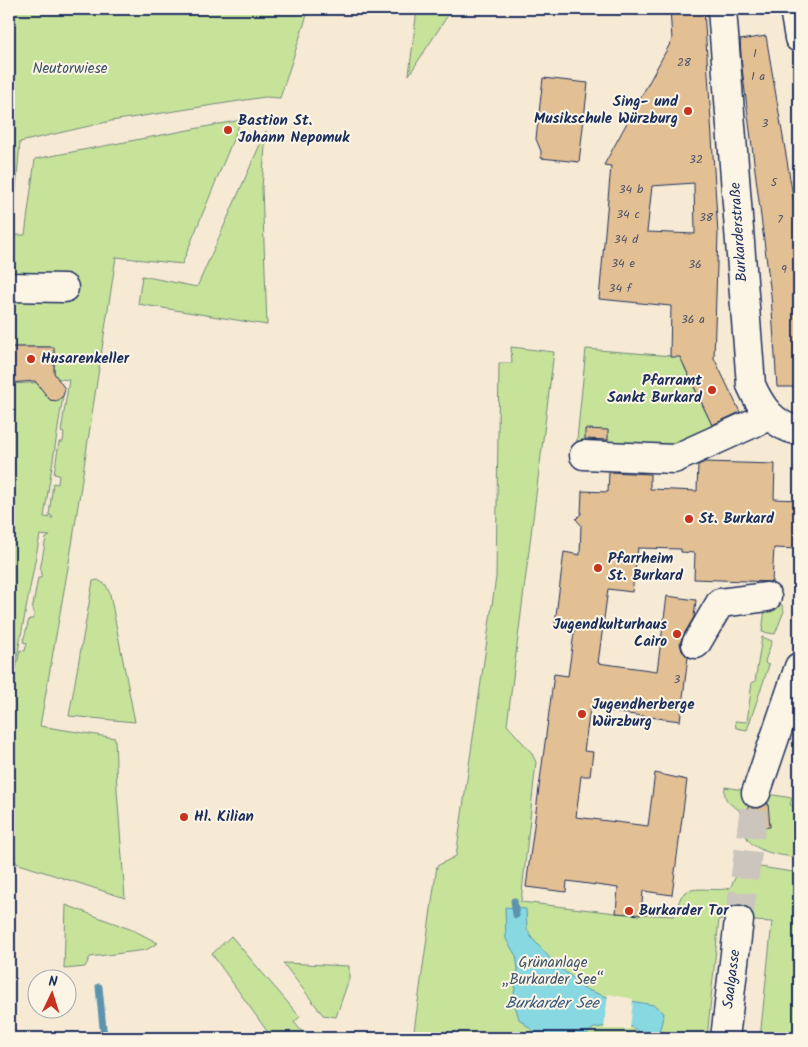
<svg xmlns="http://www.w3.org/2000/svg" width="808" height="1047" viewBox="0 0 808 1047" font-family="Kalam,sans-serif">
<rect width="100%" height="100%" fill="#f7ead5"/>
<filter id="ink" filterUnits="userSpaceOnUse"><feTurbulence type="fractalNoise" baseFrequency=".02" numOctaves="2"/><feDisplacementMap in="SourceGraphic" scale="10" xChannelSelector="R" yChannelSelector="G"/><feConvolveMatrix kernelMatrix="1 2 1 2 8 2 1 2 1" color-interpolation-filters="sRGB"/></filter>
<g filter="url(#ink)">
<g fill="#c7e39a" stroke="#71897c">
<path d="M 9,9 L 309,9 L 280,98 L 265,97 L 111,121 L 20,142 L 13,223 L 9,223 Z"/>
<path d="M 417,9 L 452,9 L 409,75 Z"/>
<path d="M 241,120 L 182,264 L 116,257 L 72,545 L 40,726 L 115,738 L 117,790 L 125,898 L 16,863 L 16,861 L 9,858 L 9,675 L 16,669 L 20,650 L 25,651 L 27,643 L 23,642 L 29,619 L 33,619 L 34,612 L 32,611 L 38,578 L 41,578 L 42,570 L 40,570 L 46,538 L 50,536 L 40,535 L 16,662 L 11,656 L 9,655 L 9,384 L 51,382 L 45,393 L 50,400 L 57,401 L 63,396 L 44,517 L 53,518 L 52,516 L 49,515 L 53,483 L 58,484 L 59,475 L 54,474 L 59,442 L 63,442 L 64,433 L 61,432 L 69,380 L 54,378 L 54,350 L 50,347 L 9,347 L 9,235 L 25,235 L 35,159 Z"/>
<path d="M 266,131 L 262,188 L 267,325 L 138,304 L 142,276 L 197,287 Z"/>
<path d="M 511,347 L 554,352 L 507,725 L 531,752 L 536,762 L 521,902 L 616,913 L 674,916 C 677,910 678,903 681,897 C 689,883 716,893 730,888 L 739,870 L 754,866 L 799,873 L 799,1038 L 760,1038 L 772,922 L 719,919 L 707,1038 L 413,1038 L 437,866 L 456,856 L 496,577 L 499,363 L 512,363 Z"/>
<path d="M 586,349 L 684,357 L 684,366 L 712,425 L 672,454 L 576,449 Z"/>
<path d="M 98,580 L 106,585 L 110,594 L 135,722 L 69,716 L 93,581 Z"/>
<path d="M 778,603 L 782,605 L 784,611 L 775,634 L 762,632 L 765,609 Z"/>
<path d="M 762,637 L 772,641 L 765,661 L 766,664 L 769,665 L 747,730 L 736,728 L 735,721 L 747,722 L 752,682 L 755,682 Z"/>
<path d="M 725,787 L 792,798 L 790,805 L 799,807 L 799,858 C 783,855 755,854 746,836 C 743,829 742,817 739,810 C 728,802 723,801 725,787 Z"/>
<path d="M 66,905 L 135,931 L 158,943 L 146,950 L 90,957 L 85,967 L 64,969 Z"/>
<path d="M 231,936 L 300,1017 L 294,1022 L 307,1038 L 272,1038 L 212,954 Z"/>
<path d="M 283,963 L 349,966 L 349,979 L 336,1017 L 323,1015 Z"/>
</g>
<path fill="#88d8e2" stroke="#5c94ad" d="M 505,907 L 526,909 L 527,929 L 531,937 L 557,966 L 583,985 L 582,988 L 607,997 L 654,1005 L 664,1013 L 660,1029 L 651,1038 L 647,1038 L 632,1027 L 615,1025 L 594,1028 L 586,1035 L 565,1038 L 538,1035 L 519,1019 L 513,999 L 518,969 L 516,956 L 506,939 Z"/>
<path fill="#f7ead5" d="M 608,994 L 633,999 L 630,1029 L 604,1029 Z"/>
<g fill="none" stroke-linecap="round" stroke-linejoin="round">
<g stroke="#5c94ad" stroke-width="7">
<path d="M 514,901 L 516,915"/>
<path d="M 99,987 L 104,1038"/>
</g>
</g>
<g fill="#e3c094" stroke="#1b2f5e" fill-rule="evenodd">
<path d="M 670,9 L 704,9 L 718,234 L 714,358 L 740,412 L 712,425 L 680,357 L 670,357 L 671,306 L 599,299 L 611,166 L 604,165 L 672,40 ZM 694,183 L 695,234 L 647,232 L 652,186 Z"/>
<path d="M 766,36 L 799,232 L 799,387 L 777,387 L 771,295 L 742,68 L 740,40 Z"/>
<path d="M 543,78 L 588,83 L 579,162 L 541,158 L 541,151 L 536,139 Z"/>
<path d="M 9,347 L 54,347 L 54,373 L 65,389 L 63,396 L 57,401 L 50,400 L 35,381 L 9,383 Z"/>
<path d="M 585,429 L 608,430 L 608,440 L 585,439 Z"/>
<path d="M 705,462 L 775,464 L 774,499 L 799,500 L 799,549 L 774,548 L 772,582 L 694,579 L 695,553 L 681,552 L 681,549 L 638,548 L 632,592 L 608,589 L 598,663 L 657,671 L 667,596 L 696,600 L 694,617 L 683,636 L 680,643 L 682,651 L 688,657 L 680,721 L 590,709 L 584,751 L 593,752 L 590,776 L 581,776 L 576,817 L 648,826 L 655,773 L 687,780 L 672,895 L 643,891 L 641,915 L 616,913 L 618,888 L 567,881 L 566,892 L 526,887 L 554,674 L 568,676 L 575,626 L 555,623 L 564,552 L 580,555 L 581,525 L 576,519 L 581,514 L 582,491 L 608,492 L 609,472 L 650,474 L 650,489 L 697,491 L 698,465 Z"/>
<path d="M 768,803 L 770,827 L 750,828 L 748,806 L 759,808 Z"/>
</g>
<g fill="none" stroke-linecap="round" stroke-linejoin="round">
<path stroke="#cbc5bd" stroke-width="28" stroke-dasharray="28 14" stroke-linecap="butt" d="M 739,920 L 756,793"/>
<defs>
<g id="minor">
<path d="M 722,9 L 751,385 C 761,408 774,426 799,431"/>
<path d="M 9,287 L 64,288"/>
<path d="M 584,455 L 674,459 L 769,416"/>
<path d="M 696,644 L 720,603 L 767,597"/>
</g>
<g id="major">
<path d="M 794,9 L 799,38"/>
<path d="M 756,793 L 799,667"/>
<path d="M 725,1038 L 739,920"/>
</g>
</defs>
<use href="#minor" stroke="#1b2f5e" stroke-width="31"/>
<use href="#major" stroke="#1b2f5e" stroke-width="31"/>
<use href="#minor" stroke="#fcf5e5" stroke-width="28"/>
<use href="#major" stroke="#fcf5e5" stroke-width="28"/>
</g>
</g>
<g fill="#c8321e" stroke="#fcf5e5" stroke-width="2">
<circle cx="688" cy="111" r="5"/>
<circle cx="228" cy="130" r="5"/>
<circle cx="31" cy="359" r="5"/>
<circle cx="712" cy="390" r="5"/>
<circle cx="689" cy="519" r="5"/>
<circle cx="598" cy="568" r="5"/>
<circle cx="677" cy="634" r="5"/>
<circle cx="582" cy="714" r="5"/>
<circle cx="184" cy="817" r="5"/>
<circle cx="629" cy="911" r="5"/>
</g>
<g text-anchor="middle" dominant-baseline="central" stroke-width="4" stroke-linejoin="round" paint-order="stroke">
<g font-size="12" fill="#4d536c">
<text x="755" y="53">1</text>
<text x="684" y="62">28</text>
<text x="758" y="76">1 a</text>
<text x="765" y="123">3</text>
<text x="696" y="159">32</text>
<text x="774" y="182">5</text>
<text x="631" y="189">34 b</text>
<text x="628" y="214">34 c</text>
<text x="706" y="217">38</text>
<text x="780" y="219">7</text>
<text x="626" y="239">34 d</text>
<text x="623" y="263">34 e</text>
<text x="695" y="264">36</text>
<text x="784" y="269">9</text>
<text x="620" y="288">34 f</text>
<text x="693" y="319">36 a</text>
<text x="677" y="679">3</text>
</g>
<g font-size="15" fill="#3d536a" stroke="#fcf5e5">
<text x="70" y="69">Neutorwiese</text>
<text x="553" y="963">Grünanlage<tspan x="553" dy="17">„Burkarder See“</tspan></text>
</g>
<g font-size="15" font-weight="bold" fill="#1b2f5e" stroke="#fcf5e5" text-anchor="start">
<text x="678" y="102" text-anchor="end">Sing- und<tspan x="678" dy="17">Musikschule Würzburg</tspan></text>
<text x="238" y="121">Bastion St.<tspan x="238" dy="17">Johann Nepomuk</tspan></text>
<text x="41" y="359">Husarenkeller</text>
<text x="702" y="381" text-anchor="end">Pfarramt<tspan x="702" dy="17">Sankt Burkard</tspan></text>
<text x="699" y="519">St. Burkard</text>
<text x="608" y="559">Pfarrheim<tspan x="608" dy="17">St. Burkard</tspan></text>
<text x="667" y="625" text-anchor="end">Jugendkulturhaus<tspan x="667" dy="17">Cairo</tspan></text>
<text x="592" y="705">Jugendherberge<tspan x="592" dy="17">Würzburg</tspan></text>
<text x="194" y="817">Hl. Kilian</text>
<text x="639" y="911">Burkarder Tor</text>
</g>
<g font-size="15" fill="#1b2f5e" stroke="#fcf5e5">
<text transform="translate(739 232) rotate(-94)">Burkarderstraße</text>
<text transform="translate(732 979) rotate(-83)">Saalgasse</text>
</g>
<g font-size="16" font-style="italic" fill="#36597f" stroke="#fcf5e5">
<text x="552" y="1003">Burkarder See</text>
</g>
</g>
<rect width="808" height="1047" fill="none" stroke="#fcf5e5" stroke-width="30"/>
<rect x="15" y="15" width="778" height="1017" fill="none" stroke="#1b2f5e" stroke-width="2" filter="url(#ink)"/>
<g transform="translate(52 994) rotate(4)"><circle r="24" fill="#fcf5e5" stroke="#a2a6af"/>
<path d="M0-4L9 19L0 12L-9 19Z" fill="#c8321e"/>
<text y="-8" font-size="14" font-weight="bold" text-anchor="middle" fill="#1b2f5e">N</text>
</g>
</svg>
